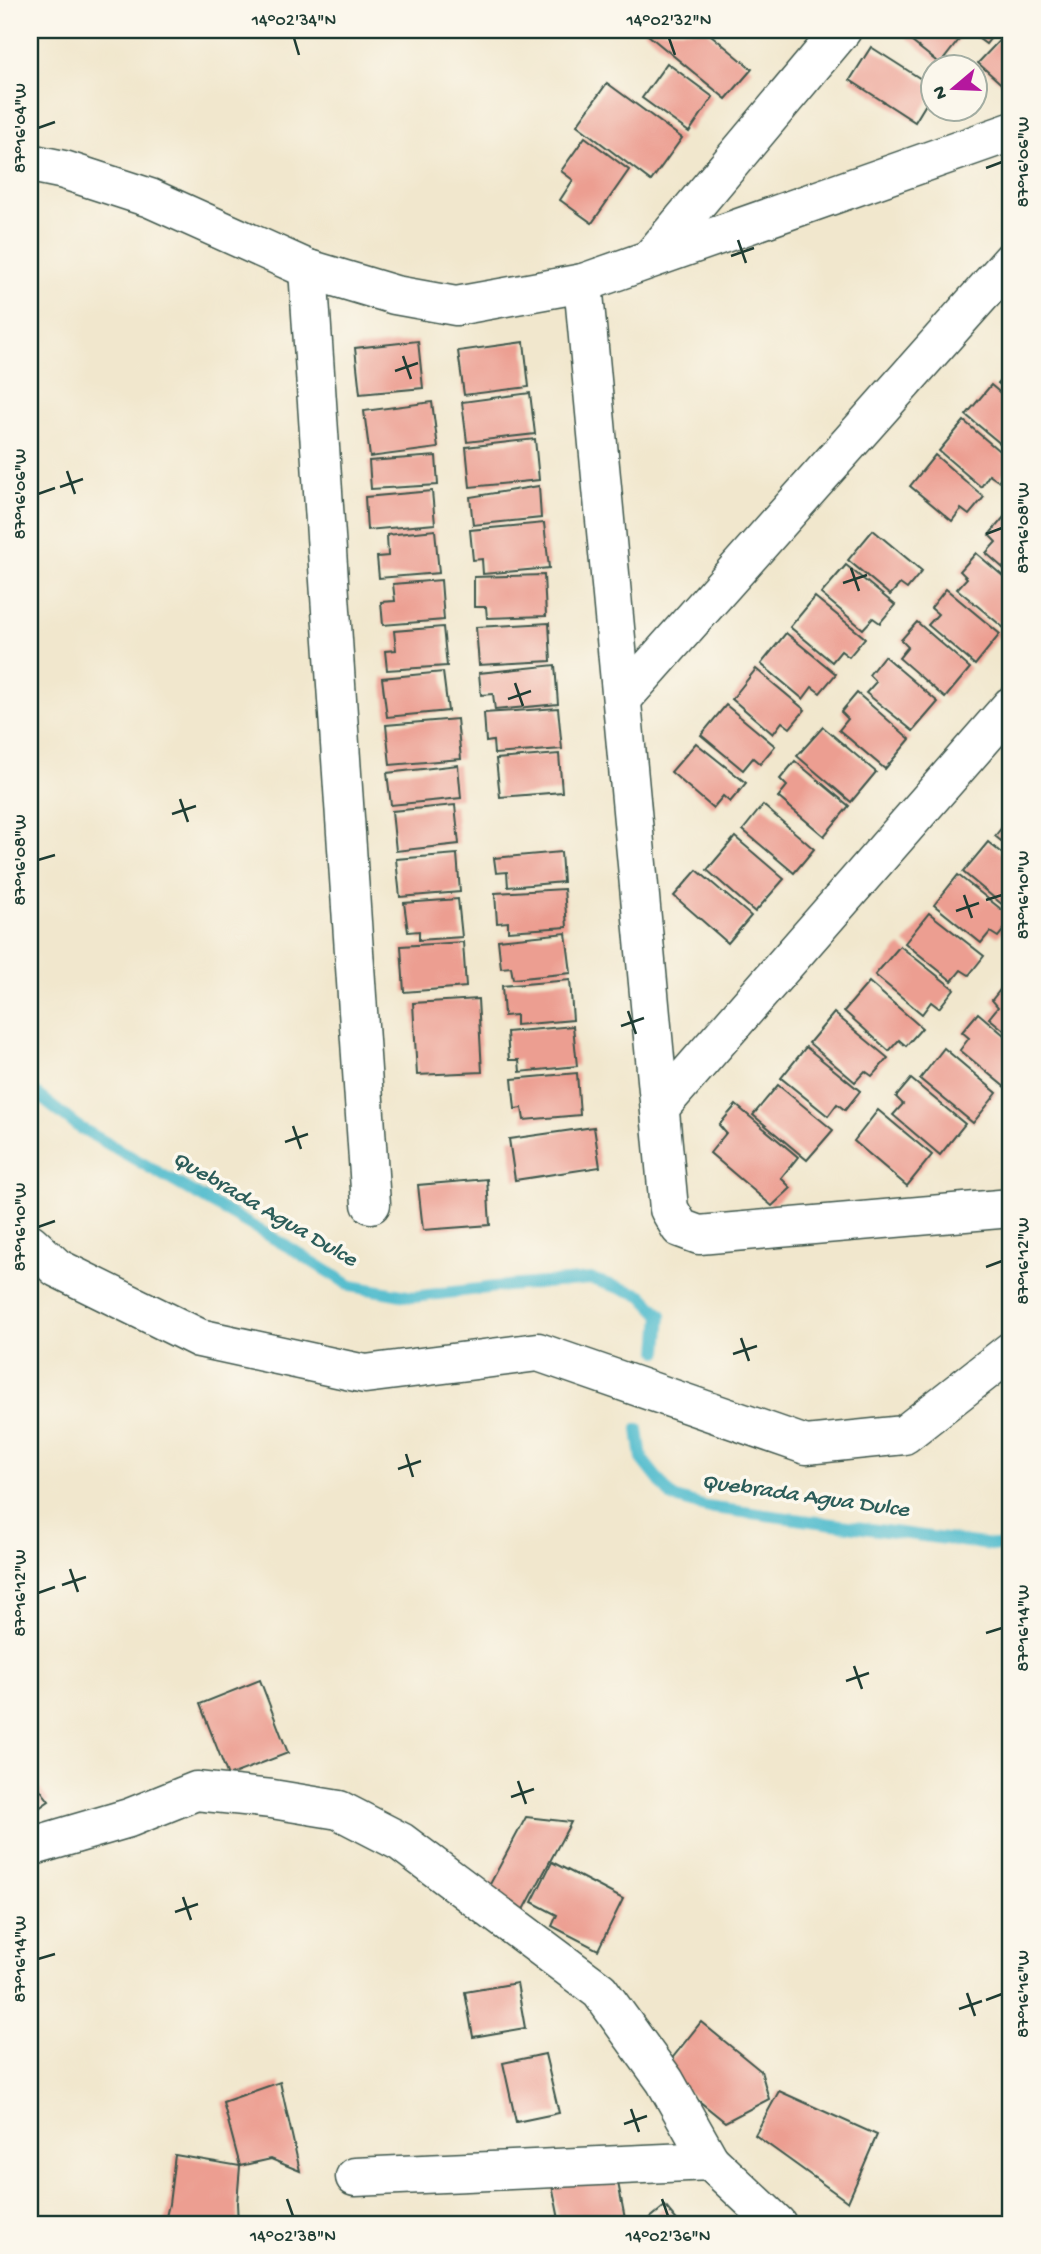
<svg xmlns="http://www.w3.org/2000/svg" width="1041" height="2254" viewBox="0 0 1041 2254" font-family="'Gochi Hand',sans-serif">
<rect width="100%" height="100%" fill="#fbf7ec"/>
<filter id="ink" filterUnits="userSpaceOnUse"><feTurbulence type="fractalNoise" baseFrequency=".0143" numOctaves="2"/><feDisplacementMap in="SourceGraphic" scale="14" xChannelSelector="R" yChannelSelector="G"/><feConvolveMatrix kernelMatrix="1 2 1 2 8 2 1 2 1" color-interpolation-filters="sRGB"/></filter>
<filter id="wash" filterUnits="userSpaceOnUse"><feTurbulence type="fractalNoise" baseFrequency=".00686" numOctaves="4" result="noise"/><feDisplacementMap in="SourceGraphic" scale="28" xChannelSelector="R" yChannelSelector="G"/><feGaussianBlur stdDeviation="1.57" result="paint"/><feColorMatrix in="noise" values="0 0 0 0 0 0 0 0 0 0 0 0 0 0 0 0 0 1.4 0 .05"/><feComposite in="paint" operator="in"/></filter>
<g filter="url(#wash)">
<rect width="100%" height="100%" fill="#f1e7cd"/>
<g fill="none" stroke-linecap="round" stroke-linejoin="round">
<g stroke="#51bccd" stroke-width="12">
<path d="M 30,1089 L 77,1126 L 287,1246 L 351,1286 L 413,1297 L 495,1287 L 591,1279 L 642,1295 L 661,1315 L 658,1351"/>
<path d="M 638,1429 L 642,1459 L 672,1497 L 706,1507 L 998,1546 L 1011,1545"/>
</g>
</g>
<g id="blocks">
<g fill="#ec9e91">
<path d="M 642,30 L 705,30 L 752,69 L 726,99 Z"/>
<path d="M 897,30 L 954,30 L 962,36 L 940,64 Z"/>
<path d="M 967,30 L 997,30 L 986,44 Z"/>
<path d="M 1009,30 L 1011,30 L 1011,84 L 1007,89 L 978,63 Z"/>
<path d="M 871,47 L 932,86 L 932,94 L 915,122 L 850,80 Z"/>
<path d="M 667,63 L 713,97 L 689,132 L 642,98 Z"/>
<path d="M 607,83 L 682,138 L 651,181 L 577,125 Z"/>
<path d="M 585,137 L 629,170 L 592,223 L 560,200 L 573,180 L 561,171 Z"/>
<path d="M 418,341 L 423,388 L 360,394 L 355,348 Z"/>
<path d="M 524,342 L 529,387 L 464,395 L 458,351 Z"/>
<path d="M 1011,367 L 1011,394 L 998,383 Z"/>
<path d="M 991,385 L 1011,402 L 1011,446 L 1008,450 L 966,415 Z"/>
<path d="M 530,393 L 535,434 L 467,442 L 462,402 Z"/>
<path d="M 432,402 L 438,448 L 370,457 L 364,411 Z"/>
<path d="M 964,421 L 1011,461 L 1011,464 L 998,481 L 989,475 L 981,487 L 939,451 Z"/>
<path d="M 535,439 L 539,480 L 470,487 L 466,447 Z"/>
<path d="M 935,455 L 984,497 L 969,515 L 961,509 L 952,521 L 910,486 Z"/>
<path d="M 436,456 L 438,485 L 371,489 L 369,461 Z"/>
<path d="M 539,486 L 541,518 L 473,525 L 470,497 Z"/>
<path d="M 432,491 L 435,524 L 367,530 L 365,497 Z"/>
<path d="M 1004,517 L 1011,523 L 1011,575 L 986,553 L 996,542 L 989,535 Z"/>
<path d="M 544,523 L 549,568 L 483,574 L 482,559 L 473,560 L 470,530 Z"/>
<path d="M 435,530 L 439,573 L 379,578 L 377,557 L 388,556 L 387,535 Z"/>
<path d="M 873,530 L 922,571 L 907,589 L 900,584 L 890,595 L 848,560 Z"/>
<path d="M 976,553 L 1011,583 L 1011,620 L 1004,628 L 957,589 L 967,578 L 960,571 Z"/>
<path d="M 846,565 L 895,605 L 880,623 L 873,618 L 863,629 L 821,594 Z"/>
<path d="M 544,575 L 546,616 L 487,618 L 486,607 L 474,607 L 474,577 Z"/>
<path d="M 441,580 L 444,620 L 383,625 L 381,602 L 395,601 L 393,584 Z"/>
<path d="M 946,589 L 1000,634 L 975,665 L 928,625 L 938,614 L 931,608 Z"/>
<path d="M 815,597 L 865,638 L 849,657 L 841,651 L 832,662 L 790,627 Z"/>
<path d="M 917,622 L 970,668 L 945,698 L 899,658 L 908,647 L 901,640 Z"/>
<path d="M 549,623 L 551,661 L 479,665 L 476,627 Z"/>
<path d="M 443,627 L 447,666 L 387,670 L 385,651 L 396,650 L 394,631 Z"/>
<path d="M 786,633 L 836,674 L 820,693 L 812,687 L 803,699 L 761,664 Z"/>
<path d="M 884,656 L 938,702 L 913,731 L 866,693 L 876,682 L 869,675 Z"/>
<path d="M 555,665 L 558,704 L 495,710 L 493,694 L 481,695 L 479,673 Z"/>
<path d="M 756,669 L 805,710 L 790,728 L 782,722 L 773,734 L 732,699 Z"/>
<path d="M 443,672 L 448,711 L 387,717 L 382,678 Z"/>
<path d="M 857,693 L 910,739 L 885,769 L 839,730 L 848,719 L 841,712 Z"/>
<path d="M 726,705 L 775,746 L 760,764 L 753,758 L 743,770 L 701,735 Z"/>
<path d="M 558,708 L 562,749 L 494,754 L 493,741 L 486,742 L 484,713 Z"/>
<path d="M 457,719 L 461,759 L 390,765 L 386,725 Z"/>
<path d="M 823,727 L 876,772 L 851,802 L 797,756 Z"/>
<path d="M 696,743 L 746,783 L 730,802 L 723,796 L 713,808 L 671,772 Z"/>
<path d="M 559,754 L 562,792 L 500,797 L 496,759 Z"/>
<path d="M 795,761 L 849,806 L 824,836 L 778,797 L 787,786 L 780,779 Z"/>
<path d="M 458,765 L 461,798 L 391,805 L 387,773 Z"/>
<path d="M 455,805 L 459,844 L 396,851 L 392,811 Z"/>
<path d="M 763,805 L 814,849 L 794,873 L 743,830 Z"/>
<path d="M 1011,816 L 1011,849 L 995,836 Z"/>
<path d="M 735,837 L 784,879 L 755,912 L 707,870 Z"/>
<path d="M 988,842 L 1011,861 L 1010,911 L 963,872 Z"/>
<path d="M 561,852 L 563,882 L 508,887 L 507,872 L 496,873 L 494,858 Z"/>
<path d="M 457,854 L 460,892 L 400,897 L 396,859 Z"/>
<path d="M 697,870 L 751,916 L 728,943 L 674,896 Z"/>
<path d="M 958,875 L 1011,917 L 1011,921 L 998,937 L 990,932 L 981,943 L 934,905 Z"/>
<path d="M 564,889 L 567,927 L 508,931 L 508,922 L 497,923 L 495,893 Z"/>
<path d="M 458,899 L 462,937 L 419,940 L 419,931 L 408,932 L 404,903 Z"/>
<path d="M 929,913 L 984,956 L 969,975 L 961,970 L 952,981 L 905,943 Z"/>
<path d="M 566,933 L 571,973 L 513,979 L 511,967 L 501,968 L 498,940 Z"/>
<path d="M 463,942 L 466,987 L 404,992 L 401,946 Z"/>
<path d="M 900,946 L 954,989 L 939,1008 L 931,1002 L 922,1014 L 875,975 Z"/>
<path d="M 570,980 L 573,1020 L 516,1025 L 516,1015 L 504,1016 L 502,986 Z"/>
<path d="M 1007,981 L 1011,985 L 1011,1036 L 989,1018 L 998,1007 L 992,1000 Z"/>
<path d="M 869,982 L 922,1028 L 906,1046 L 899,1040 L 889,1051 L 844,1011 Z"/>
<path d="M 478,999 L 482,1072 L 417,1075 L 413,1003 Z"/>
<path d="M 834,1013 L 888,1058 L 872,1076 L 865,1071 L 855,1082 L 809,1043 Z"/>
<path d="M 978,1013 L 1011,1041 L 1011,1082 L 1006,1088 L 960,1050 L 969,1038 L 962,1032 Z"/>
<path d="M 573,1026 L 577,1066 L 520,1072 L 519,1060 L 509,1060 L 507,1032 Z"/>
<path d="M 806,1047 L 860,1091 L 845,1110 L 837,1104 L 828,1116 L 781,1078 Z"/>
<path d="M 944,1048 L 997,1093 L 973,1123 L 920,1079 Z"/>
<path d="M 577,1073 L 580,1115 L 524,1120 L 522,1108 L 515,1109 L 512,1079 Z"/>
<path d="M 911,1079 L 965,1124 L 940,1155 L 893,1115 L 903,1104 L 896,1097 Z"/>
<path d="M 778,1085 L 833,1130 L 807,1160 L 753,1115 Z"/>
<path d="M 736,1105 L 798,1157 L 781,1178 L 791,1188 L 772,1206 L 710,1153 L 726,1133 L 719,1125 Z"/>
<path d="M 878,1110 L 932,1155 L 907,1186 L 854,1141 Z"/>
<path d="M 594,1127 L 600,1167 L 515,1180 L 509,1139 Z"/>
<path d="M 487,1179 L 490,1225 L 423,1230 L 418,1185 Z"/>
<path d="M 260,1680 L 288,1753 L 228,1776 L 200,1704 Z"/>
<path d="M 30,1776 L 49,1801 L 30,1814 Z"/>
<path d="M 526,1817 L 571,1822 L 518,1921 L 481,1901 Z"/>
<path d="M 552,1862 L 623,1899 L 598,1950 L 552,1926 L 557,1915 L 532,1902 Z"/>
<path d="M 517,1983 L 525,2028 L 473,2037 L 465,1992 Z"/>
<path d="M 701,2022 L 761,2071 L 769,2099 L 725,2122 L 662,2071 Z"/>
<path d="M 545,2054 L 559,2113 L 516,2122 L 503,2063 Z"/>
<path d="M 280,2082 L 300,2171 L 271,2159 L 240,2166 L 223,2102 Z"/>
<path d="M 779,2091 L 877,2135 L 848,2202 L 755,2135 Z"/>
<path d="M 175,2155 L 240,2166 L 237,2203 L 238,2224 L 181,2224 L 165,2221 L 169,2204 Z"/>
<path d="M 615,2167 L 626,2224 L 560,2224 L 551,2180 Z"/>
<path d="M 665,2206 L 680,2224 L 643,2224 Z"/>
</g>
</g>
</g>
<g filter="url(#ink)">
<use href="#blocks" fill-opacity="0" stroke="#3e564b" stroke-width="2"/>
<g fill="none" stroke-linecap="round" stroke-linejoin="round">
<defs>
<g id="minor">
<path d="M 30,163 L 64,170 L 150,198 L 308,269 L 395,295 L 456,306 L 583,283 L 1011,132"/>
<path d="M 651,258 L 842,30"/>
<path d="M 308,269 L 371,1204"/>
<path d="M 583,283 L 669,1209 L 680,1228 L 699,1235 L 1011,1208"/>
<path d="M 623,698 L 1011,261"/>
<path d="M 661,1106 L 1011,706"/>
<path d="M 30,1243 L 57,1268 L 199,1338 L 365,1374 L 538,1352 L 806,1445 L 904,1435 L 1011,1351"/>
<path d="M 30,1847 L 129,1818 L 196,1791 L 272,1799 L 339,1810 L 401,1842 L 600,1991 L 665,2081 L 710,2161"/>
<path d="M 355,2177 L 710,2161 L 777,2224"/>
</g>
</defs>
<use href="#minor" stroke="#3e564b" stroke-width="41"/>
<use href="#minor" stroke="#fff" stroke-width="38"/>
</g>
</g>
<path fill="none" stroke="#1f3d34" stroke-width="2.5" d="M 294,38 L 299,55M 669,38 L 675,55M 38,128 L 55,122M 986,168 L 1002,162M 738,240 L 746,263M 731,256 L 754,248M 403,356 L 411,379M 395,371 L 418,363M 67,471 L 75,494M 60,487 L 83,479M 38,494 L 55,488M 986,534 L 1002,528M 851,568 L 859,591M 843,583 L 867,575M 515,683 L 523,706M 508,699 L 531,691M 180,799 L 188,822M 172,814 L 196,806M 38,860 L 55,855M 964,895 L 972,918M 986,900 L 1002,895M 956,911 L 979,903M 628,1011 L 636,1034M 621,1026 L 644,1018M 293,1126 L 301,1149M 285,1142 L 308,1134M 38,1227 L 55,1221M 986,1267 L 1002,1261M 741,1338 L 749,1361M 733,1354 L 757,1346M 406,1454 L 413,1477M 398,1469 L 421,1461M 70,1569 L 78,1592M 62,1585 L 86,1577M 38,1593 L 55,1587M 986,1633 L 1002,1628M 854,1666 L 862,1689M 846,1681 L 869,1673M 518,1781 L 526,1804M 511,1797 L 534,1789M 183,1897 L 191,1920M 175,1912 L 198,1904M 38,1959 L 55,1954M 967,1993 L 975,2016M 986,2000 L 1002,1994M 959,2009 L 982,2001M 631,2109 L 639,2132M 624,2124 L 647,2116M 287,2199 L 293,2216M 662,2199 L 668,2216"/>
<g text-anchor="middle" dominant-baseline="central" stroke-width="7" stroke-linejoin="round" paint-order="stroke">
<g font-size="23" font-style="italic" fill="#2c5d5a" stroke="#fbf7ec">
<text transform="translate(264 1210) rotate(30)">Quebrada Agua Dulce</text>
<text transform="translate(805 1497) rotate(8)">Quebrada Agua Dulce</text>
</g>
</g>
<rect width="1041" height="2254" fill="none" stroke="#fbf7ec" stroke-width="77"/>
<g transform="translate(954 88) rotate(251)"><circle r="33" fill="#fbf7ec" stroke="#a3ada2" stroke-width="2"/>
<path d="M0-5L12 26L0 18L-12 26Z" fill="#b5179e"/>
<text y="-10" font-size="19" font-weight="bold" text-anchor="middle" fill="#1f3d34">N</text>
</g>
<rect x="38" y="38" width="964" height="2178" fill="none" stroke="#1f3d34" stroke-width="2.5"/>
<g font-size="18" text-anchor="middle" fill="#1f3d34">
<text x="294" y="25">14°02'34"N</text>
<text x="669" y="25">14°02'32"N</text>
<text transform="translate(19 128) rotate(-90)" y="6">87°16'04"W</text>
<text transform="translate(1022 162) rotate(-90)" y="6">87°16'06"W</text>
<text transform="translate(19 494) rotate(-90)" y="6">87°16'06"W</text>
<text transform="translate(1022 528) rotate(-90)" y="6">87°16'08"W</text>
<text transform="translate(19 860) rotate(-90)" y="6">87°16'08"W</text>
<text transform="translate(1022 895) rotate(-90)" y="6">87°16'10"W</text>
<text transform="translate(19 1227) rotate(-90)" y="6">87°16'10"W</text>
<text transform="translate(1022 1261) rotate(-90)" y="6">87°16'12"W</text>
<text transform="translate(19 1593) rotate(-90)" y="6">87°16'12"W</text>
<text transform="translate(1022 1628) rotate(-90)" y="6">87°16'14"W</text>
<text transform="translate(19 1959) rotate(-90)" y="6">87°16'14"W</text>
<text transform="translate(1022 1994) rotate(-90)" y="6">87°16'16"W</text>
<text x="293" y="2241">14°02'38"N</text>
<text x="668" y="2241">14°02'36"N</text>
</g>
</svg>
